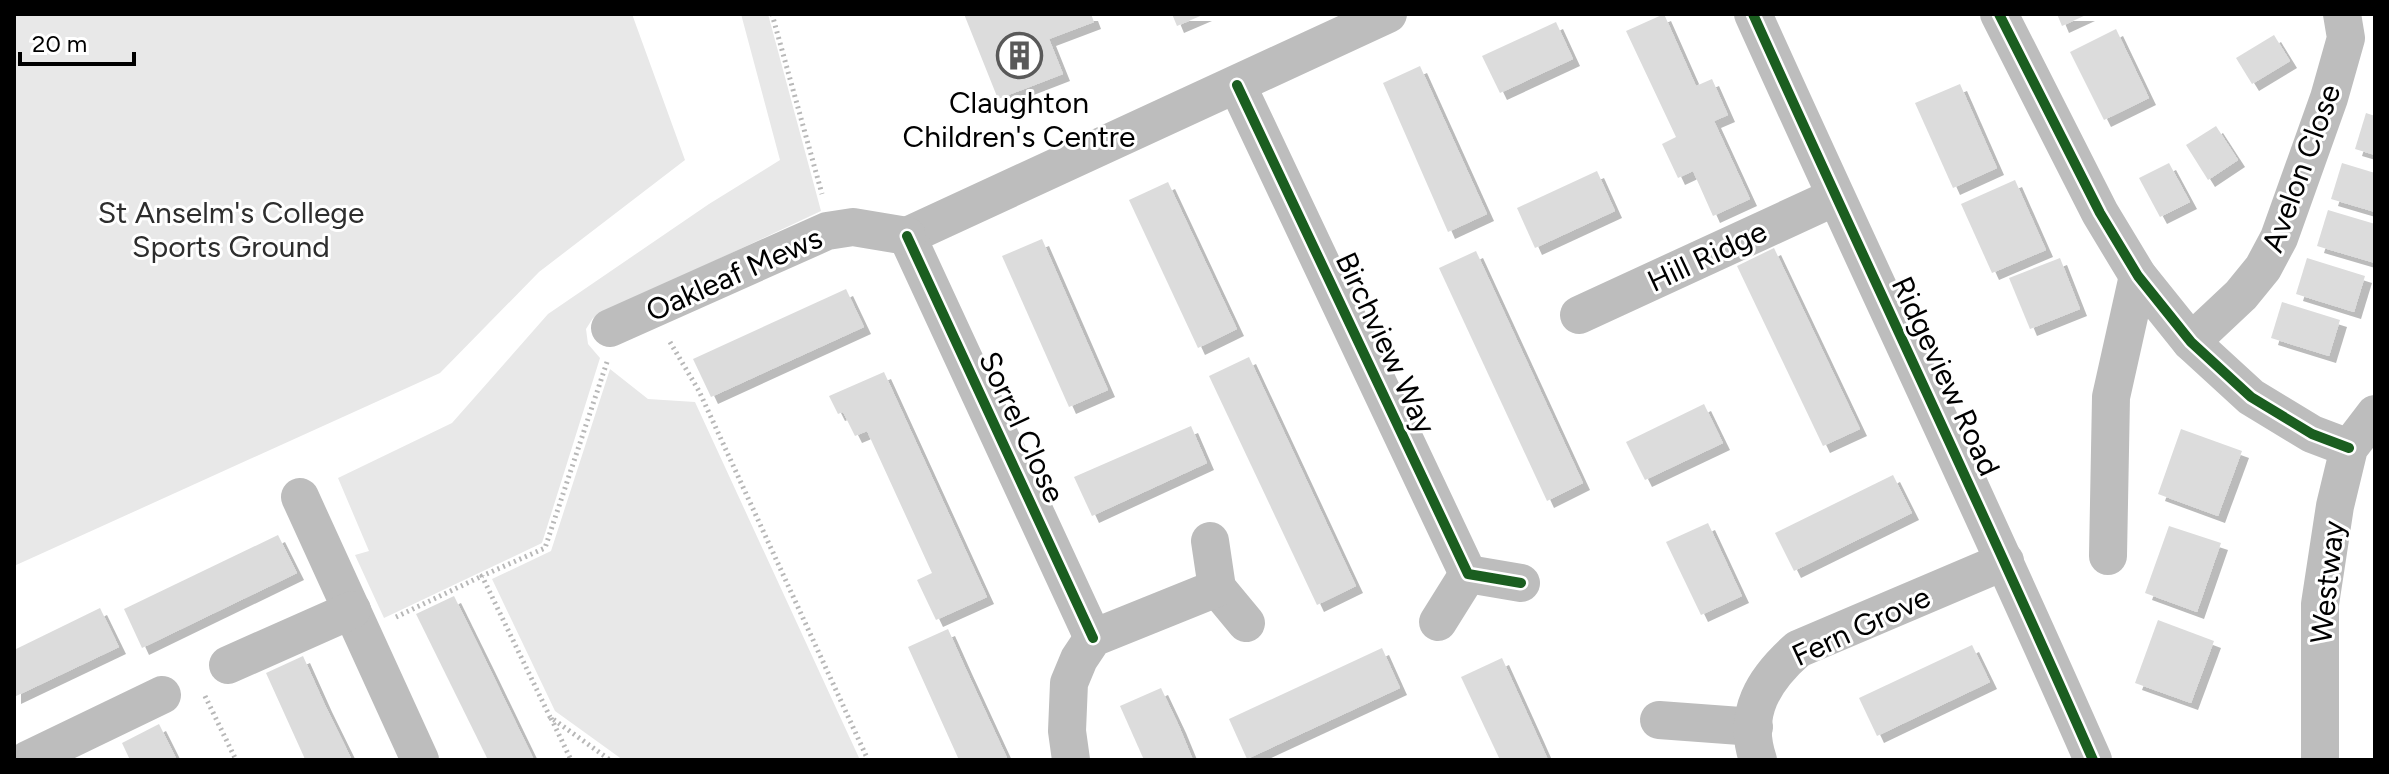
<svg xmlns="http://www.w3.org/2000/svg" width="2389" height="774" viewBox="0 0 2389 774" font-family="Figtree,sans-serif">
<defs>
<filter id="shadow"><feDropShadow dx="7" dy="7" stdDeviation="0" flood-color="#0004"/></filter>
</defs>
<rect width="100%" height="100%" fill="#fff"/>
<g fill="#e8e8e8">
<path d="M 14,14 L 632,14 L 685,160 L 539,272 L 440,373 L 14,566 Z"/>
<path d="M 741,14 L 768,14 L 821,211 L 593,318 L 586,329 L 588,344 L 600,358 L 542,543 L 384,618 L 355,555 L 369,551 L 338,478 L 452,423 L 548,314 L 709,204 L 780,160 Z"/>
<path d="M 610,369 L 648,399 L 695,402 L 860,760 L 623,760 L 555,711 L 492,579 L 551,551 Z"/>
</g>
<g fill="#dcdcdc" filter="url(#shadow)">
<path d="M 964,14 L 1091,14 L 1094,22 L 1049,39 L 1063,74 L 998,99 Z"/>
<path d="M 1172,14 L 1205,14 L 1177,26 Z"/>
<path d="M 1664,14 L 1696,86 L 1712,79 L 1728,115 L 1714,121 L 1750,199 L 1713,216 L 1693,171 L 1678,178 L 1662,144 L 1676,137 L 1626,31 Z"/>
<path d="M 2057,14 L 2088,14 L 2062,26 Z"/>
<path d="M 1556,22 L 1573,59 L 1500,93 L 1482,56 Z"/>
<path d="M 2116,29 L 2149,98 L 2104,120 L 2070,52 Z"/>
<path d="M 2274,35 L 2290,61 L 2252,84 L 2236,58 Z"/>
<path d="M 1420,66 L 1487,214 L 1448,232 L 1383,83 Z"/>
<path d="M 1960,84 L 1997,168 L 1953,188 L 1915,103 Z"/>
<path d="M 2366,113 L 2375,116 L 2375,155 L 2355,149 Z"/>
<path d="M 2216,126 L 2238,160 L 2208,180 L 2186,145 Z"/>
<path d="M 2169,163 L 2190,202 L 2160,217 L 2139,178 Z"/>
<path d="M 2342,163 L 2375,173 L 2375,212 L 2331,199 Z"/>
<path d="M 1597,171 L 1615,211 L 1535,248 L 1517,208 Z"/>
<path d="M 2015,180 L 2046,250 L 1992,273 L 1961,204 Z"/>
<path d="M 1168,182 L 1237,329 L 1198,348 L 1129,200 Z"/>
<path d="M 2328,210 L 2375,224 L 2375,263 L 2317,246 Z"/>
<path d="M 1042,239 L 1108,390 L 1069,407 L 1002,256 Z"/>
<path d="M 1774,248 L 1860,429 L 1823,446 L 1737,266 Z"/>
<path d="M 1476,251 L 1583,483 L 1547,501 L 1439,268 Z"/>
<path d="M 2060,258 L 2080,309 L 2030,329 L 2009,278 Z"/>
<path d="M 2307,258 L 2365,276 L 2354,312 L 2296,294 Z"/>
<path d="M 846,289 L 864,327 L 711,397 L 693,359 Z"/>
<path d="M 2282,302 L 2340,320 L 2329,356 L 2271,338 Z"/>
<path d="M 1249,357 L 1356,586 L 1317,605 L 1209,376 Z"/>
<path d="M 884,372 L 987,597 L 936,620 L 917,580 L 932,573 L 867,431 L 855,436 L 843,412 L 838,414 L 829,396 Z"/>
<path d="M 1704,404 L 1723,443 L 1645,480 L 1626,442 Z"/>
<path d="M 1191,426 L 1207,463 L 1092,516 L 1074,477 Z"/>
<path d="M 2181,429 L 2242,451 L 2218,516 L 2158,494 Z"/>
<path d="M 1893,475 L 1912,513 L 1794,571 L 1775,533 Z"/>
<path d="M 1708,523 L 1742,596 L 1701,615 L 1666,542 Z"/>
<path d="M 2169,526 L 2221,543 L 2197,612 L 2145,593 Z"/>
<path d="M 278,535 L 297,573 L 142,648 L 124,609 Z"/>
<path d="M 454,596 L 488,665 L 534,760 L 488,760 L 416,614 Z"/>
<path d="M 100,608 L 119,647 L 14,697 L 14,650 Z"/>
<path d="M 2158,620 L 2214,641 L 2191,703 L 2135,683 Z"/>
<path d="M 948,629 L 965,667 L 1008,760 L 959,760 L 908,647 Z"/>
<path d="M 1972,645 L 1990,682 L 1877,736 L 1859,698 Z"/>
<path d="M 1382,648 L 1400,688 L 1247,759 L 1229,719 Z"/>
<path d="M 303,656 L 325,705 L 352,760 L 305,760 L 304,757 L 266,673 Z"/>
<path d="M 1502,658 L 1537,735 L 1548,760 L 1500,760 L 1461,677 Z"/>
<path d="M 1161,688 L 1179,726 L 1193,760 L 1144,760 L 1120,706 Z"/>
<path d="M 159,724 L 177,760 L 130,760 L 122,743 Z"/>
</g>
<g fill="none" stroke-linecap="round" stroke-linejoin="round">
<g stroke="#b8b8b8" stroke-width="5" stroke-dasharray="2 4" stroke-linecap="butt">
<path d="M 772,14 L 822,194"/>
<path d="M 670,342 L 699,391 L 868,760"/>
<path d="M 607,362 L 545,548 L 482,576 L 550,717 L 610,760"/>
<path d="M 396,617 L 482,576"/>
<path d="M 205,696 L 236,760"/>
<path d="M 551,718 L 571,760"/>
</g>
<g stroke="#bdbdbd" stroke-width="38">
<path d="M 1753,14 C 1865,263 1983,509 2093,760"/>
<path d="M 1999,14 L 2100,213 L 2138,276 L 2191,342 L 2251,397 L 2312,434 L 2349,448"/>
<path d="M 1237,85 L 1468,574 L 1521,583"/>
<path d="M 907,236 L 1388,14"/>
<path d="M 907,236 L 1093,638"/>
<path d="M 1579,315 L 1835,197"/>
<path d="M 610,328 L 827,231 L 853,227 L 907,236"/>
<path d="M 2191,342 L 2241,295 L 2263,268 L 2279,238 L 2329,98 L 2346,38 L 2342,14"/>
<path d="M 300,497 L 420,760"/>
<path d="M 2108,556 L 2111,397 L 2138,276"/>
<path d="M 1217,588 L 1246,623"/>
<path d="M 1438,622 L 1468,574"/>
<path d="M 228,665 L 352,610"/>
<path d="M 1659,720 L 1754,727"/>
<path d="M 27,760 L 162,695"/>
<path d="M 1071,760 L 1067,731 L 1069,683 L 1079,659 L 1093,638 L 1217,588 L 1210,541"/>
<path d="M 1758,760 C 1742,713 1764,679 1798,649 L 2005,561"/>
<path d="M 2320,760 L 2320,604 L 2335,506 L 2349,448 L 2375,414"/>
</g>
<defs>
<g id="cycleway">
<path d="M 1753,14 C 1865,263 1983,509 2093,760"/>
<path d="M 1999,14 L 2100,213 L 2138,276 L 2191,342 L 2251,397 L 2312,434 L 2349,448"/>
<path d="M 1237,85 L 1468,574 L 1521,583"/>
<path d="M 907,236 L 1093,638"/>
</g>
</defs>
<use href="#cycleway" stroke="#fff" stroke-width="15"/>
<use href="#cycleway" stroke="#1b5e20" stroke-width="10"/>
</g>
<defs>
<symbol id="building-ring" viewBox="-11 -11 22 22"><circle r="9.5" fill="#fff" stroke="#595959" stroke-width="1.5"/><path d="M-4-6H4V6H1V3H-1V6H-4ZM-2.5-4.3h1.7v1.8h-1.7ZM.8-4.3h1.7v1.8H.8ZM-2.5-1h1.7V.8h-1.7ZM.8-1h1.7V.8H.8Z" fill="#595959"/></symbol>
</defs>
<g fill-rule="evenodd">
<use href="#building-ring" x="994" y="30" width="51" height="51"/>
</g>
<g text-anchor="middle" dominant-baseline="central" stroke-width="6" stroke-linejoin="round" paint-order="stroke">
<g font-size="30" fill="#000" stroke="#fff">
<text x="1019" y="102">Claughton<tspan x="1019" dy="34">Children's Centre</tspan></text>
</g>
<g font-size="30" fill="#000" stroke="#fff">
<text transform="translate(2301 168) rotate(-70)">Avelon Close</text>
<text transform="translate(1707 256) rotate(-25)">Hill Ridge</text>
<text transform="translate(734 274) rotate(-24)">Oakleaf Mews</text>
<text transform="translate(1386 343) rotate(65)">Birchview Way</text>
<text transform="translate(1946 376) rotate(65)">Ridgeview Road</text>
<text transform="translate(1022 427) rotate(65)">Sorrel Close</text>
<text transform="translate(2327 582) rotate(-84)">Westway</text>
<text transform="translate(1861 626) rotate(-25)">Fern Grove</text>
</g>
<g font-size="30" fill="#2d2d2d" stroke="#fff">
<text x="231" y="212">St Anselm's College<tspan x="231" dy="34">Sports Ground</tspan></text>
</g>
</g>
<rect width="2389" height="774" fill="none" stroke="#000000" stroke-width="32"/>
<path d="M20 52v12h114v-12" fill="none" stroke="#000000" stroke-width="4"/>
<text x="32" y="52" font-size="24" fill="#000000" stroke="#ffffff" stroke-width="6" paint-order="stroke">20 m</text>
</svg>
